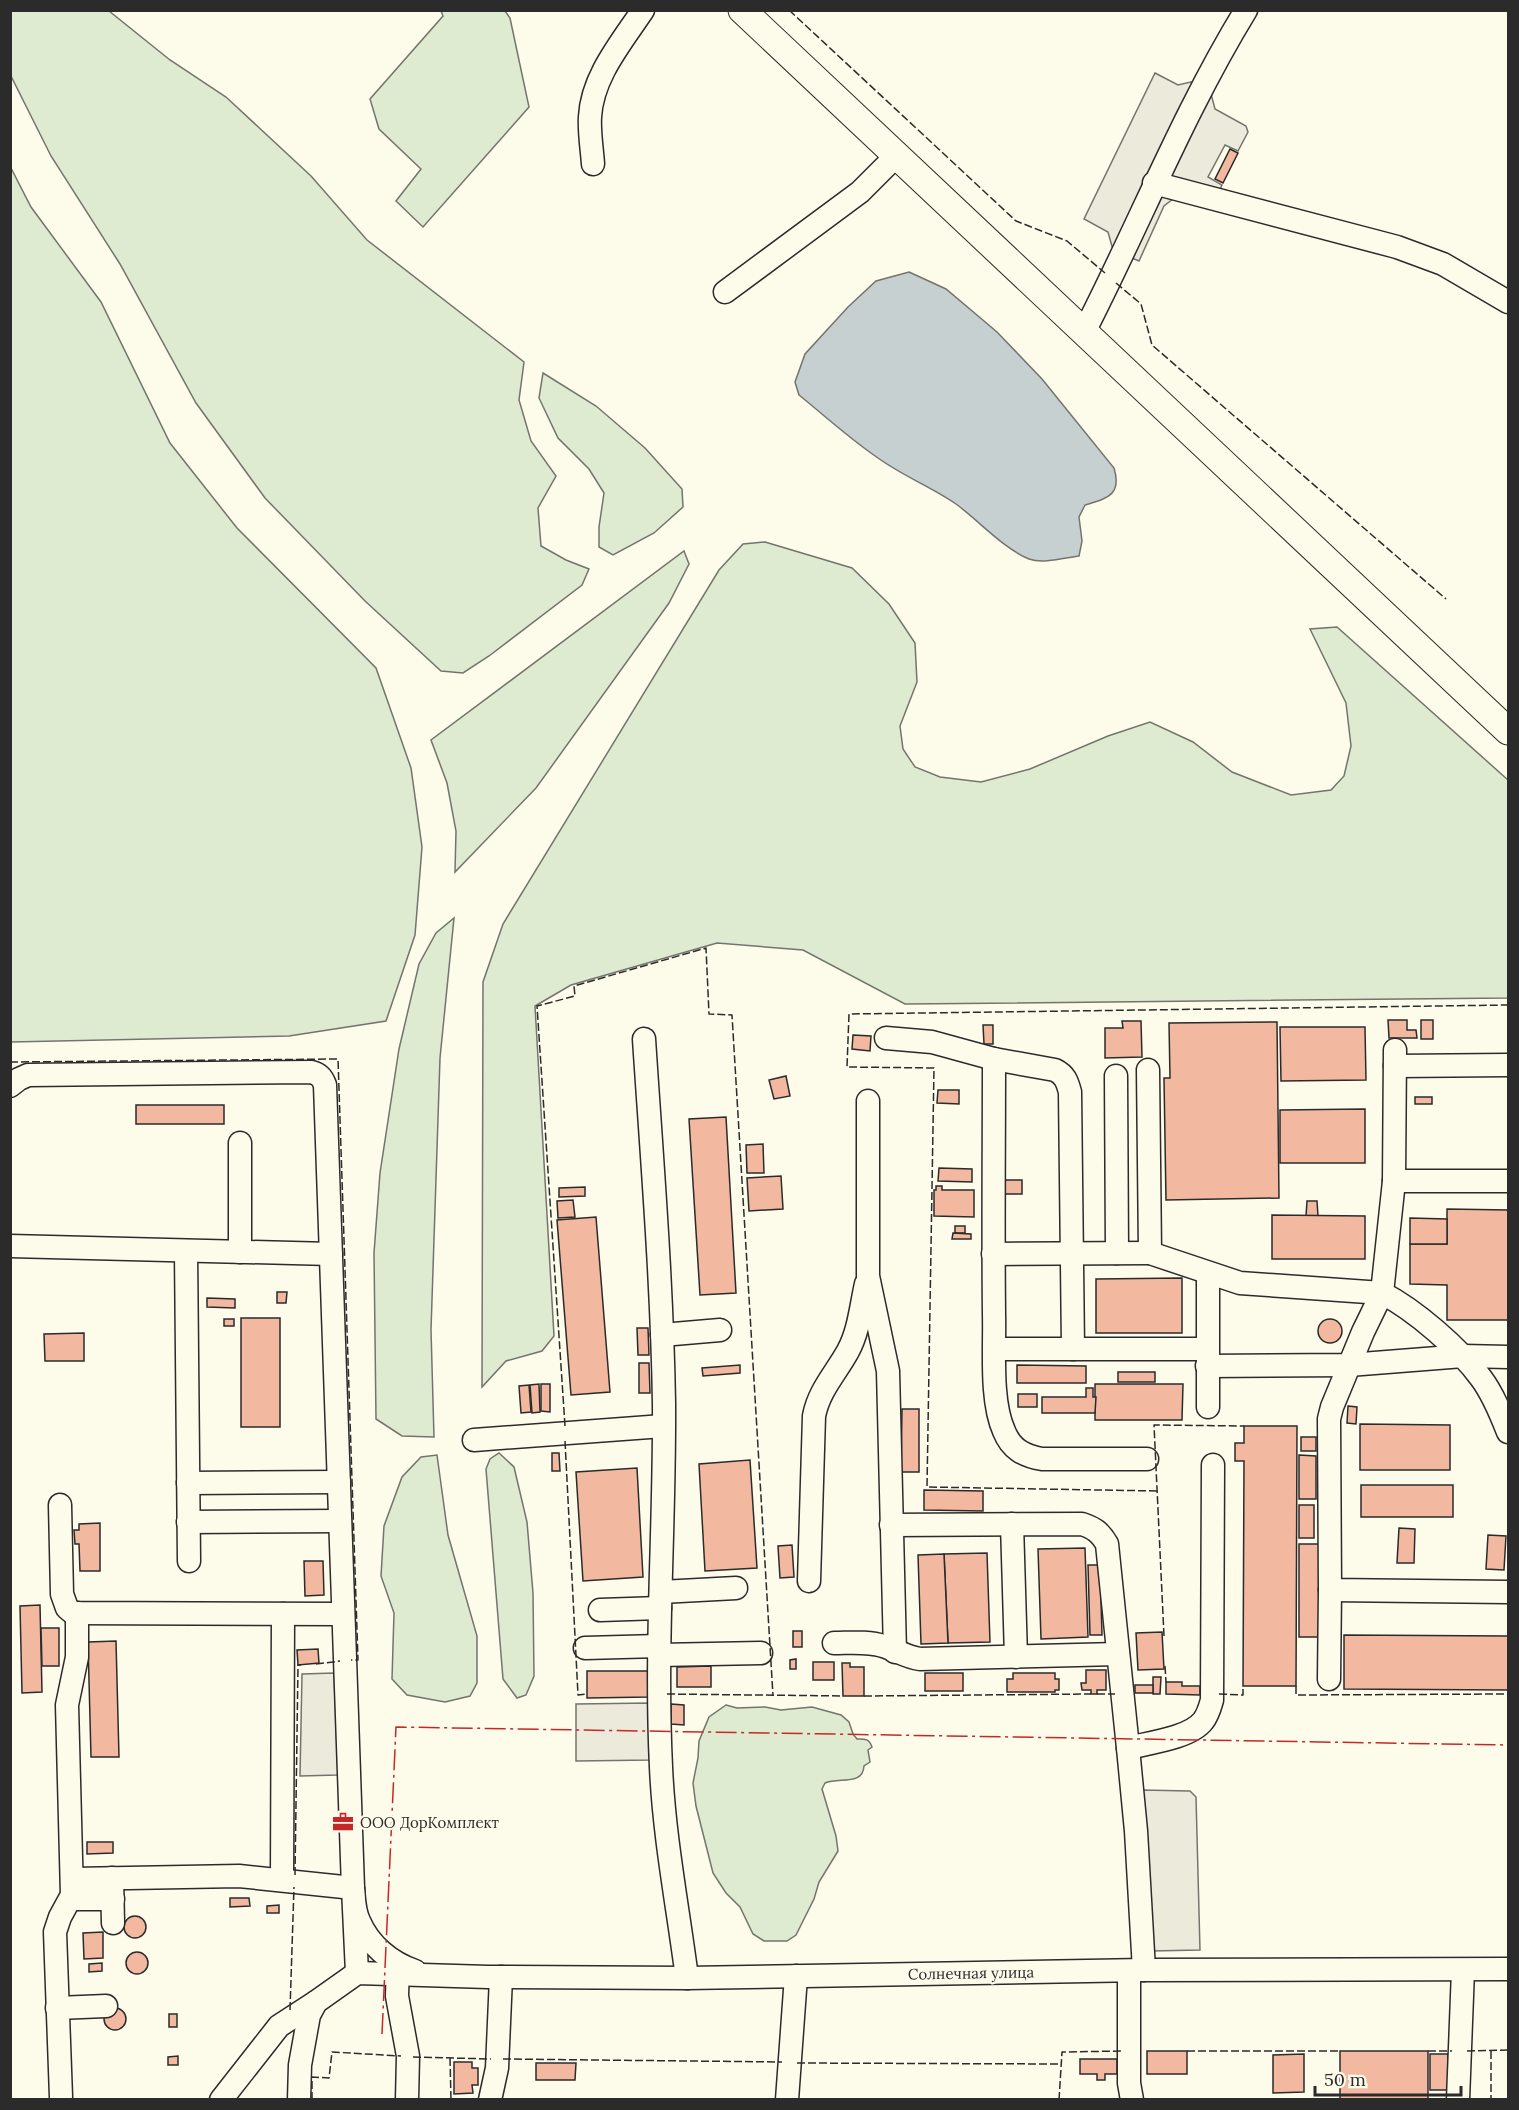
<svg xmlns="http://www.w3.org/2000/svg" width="1519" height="2110" viewBox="0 0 1519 2110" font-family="Lora,serif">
<rect width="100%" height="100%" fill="#fdfbea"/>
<g fill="#deebd1" stroke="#74746e" stroke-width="1.5">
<path d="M 11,10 L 109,11 L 170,60 L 226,97 L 311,176 L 367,240 L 524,362 L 519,400 L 531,441 L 556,476 L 538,508 L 541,546 L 566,560 L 589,569 L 582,585 L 489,656 L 463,673 L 441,671 L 365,601 L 265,498 L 196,403 L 120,264 L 51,156 L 11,76 Z"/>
<path d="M 441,11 L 505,11 L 510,18 L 529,107 L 423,227 L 396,201 L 421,169 L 379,129 L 370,99 L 443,16 Z"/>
<path d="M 11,168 L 31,207 L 101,302 L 170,443 L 237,528 L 376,668 L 411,768 L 422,847 L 415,935 L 386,1021 L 289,1036 L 11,1042 Z"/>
<path d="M 543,373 L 596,406 L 645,448 L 682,489 L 683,507 L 654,533 L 613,555 L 599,547 L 599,527 L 604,493 L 589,469 L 558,438 L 539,398 Z"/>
<path d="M 765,542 L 852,568 L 889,604 L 915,643 L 917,682 L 900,726 L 903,749 L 915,767 L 940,777 L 981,782 L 1030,769 L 1108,736 L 1150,722 L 1193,742 L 1232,772 L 1291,795 L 1331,790 L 1344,776 L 1351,746 L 1346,703 L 1310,629 L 1337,627 L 1508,780 L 1508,998 L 905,1004 L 803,950 L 717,943 L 571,985 L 535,1006 L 554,1336 L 542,1351 L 506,1361 L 482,1387 L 483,982 L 503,924 L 719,570 L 743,544 Z"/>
<path d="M 684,551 L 689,564 L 669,603 L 536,788 L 455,872 L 456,831 L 447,783 L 431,740 Z"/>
<path d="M 454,918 L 440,1058 L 431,1330 L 434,1437 L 402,1436 L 376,1419 L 374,1253 L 380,1173 L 399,1049 L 419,964 L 436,933 Z"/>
<path d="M 499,1453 L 514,1467 L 527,1522 L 533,1593 L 534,1676 L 526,1695 L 517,1698 L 503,1679 L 486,1469 L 490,1459 Z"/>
<path d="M 437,1455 L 448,1535 L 477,1636 L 477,1683 L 470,1696 L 445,1702 L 407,1695 L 392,1679 L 394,1613 L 381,1576 L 384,1526 L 402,1477 L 421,1457 Z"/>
<path d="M 726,1705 L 737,1708 L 765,1707 L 781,1710 L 812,1707 L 841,1715 L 849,1722 L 853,1734 L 857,1739 C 864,1739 869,1738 872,1747 L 868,1750 L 870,1762 L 864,1766 C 863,1786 839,1777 825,1783 L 822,1789 L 836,1836 L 838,1851 L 819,1882 L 814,1899 L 796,1935 L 787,1941 L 764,1941 L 753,1934 L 740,1907 L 726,1893 L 713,1873 L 696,1806 L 693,1783 L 698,1758 L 699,1741 L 709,1717 Z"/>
</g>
<g fill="#eceadb" stroke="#74746e" stroke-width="1.5">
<path d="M 1155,73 L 1178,85 L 1195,81 L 1210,90 L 1215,109 L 1246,126 L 1248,132 L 1238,151 L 1225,145 L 1208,177 L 1222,185 L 1213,205 L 1173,199 L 1164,206 L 1139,261 L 1113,250 L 1108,232 L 1084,219 Z"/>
<path d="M 334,1673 L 338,1775 L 300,1776 L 302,1674 Z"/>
<path d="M 651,1703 L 652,1760 L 576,1761 L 576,1704 Z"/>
<path d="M 1141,1790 L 1190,1791 L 1196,1797 L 1200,1950 L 1151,1951 Z"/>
</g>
<path fill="#c7d0d0" stroke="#74746e" stroke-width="1.5" d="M 909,272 L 946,289 L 997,332 L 1042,379 L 1114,468 C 1122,495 1108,498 1085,505 L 1079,517 L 1082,541 L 1079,556 C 1064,558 1043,564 1029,559 C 1004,549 978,520 956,504 C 931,487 903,476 878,458 C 850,439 825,416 799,395 L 795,382 L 805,354 L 848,307 L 876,281 Z"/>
<g fill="#f2b8a0" stroke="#2b2b2b" stroke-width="1.5">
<path d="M 1230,149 L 1238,153 L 1223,183 L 1215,179 Z"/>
<path d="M 1388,1020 L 1407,1020 L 1407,1030 L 1416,1030 L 1417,1038 L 1389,1038 Z"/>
<rect x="1421" y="1020" width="12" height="19"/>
<path d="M 1122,1021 L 1141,1021 L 1142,1057 L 1105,1058 L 1105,1028 L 1123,1028 Z"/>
<path d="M 1277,1022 L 1279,1198 L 1166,1200 L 1164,1078 L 1170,1078 L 1169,1023 Z"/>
<path d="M 983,1025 L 993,1025 L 993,1044 L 984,1044 Z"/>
<path d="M 1280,1027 L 1365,1027 L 1366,1080 L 1281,1081 Z"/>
<path d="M 853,1035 L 871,1036 L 870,1051 L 852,1049 Z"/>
<path d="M 786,1076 L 790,1096 L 774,1099 L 769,1080 Z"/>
<path d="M 938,1090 L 959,1090 L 959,1104 L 937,1103 Z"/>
<rect x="1415" y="1097" width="17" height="7"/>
<rect x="136" y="1105" width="88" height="19"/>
<path d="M 1365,1109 L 1365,1163 L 1280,1163 L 1280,1110 Z"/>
<path d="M 726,1117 L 736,1293 L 700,1295 L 689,1119 Z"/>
<path d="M 763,1144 L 764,1173 L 747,1173 L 746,1145 Z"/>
<path d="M 939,1168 L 972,1169 L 972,1182 L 938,1181 Z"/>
<path d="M 781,1176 L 783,1209 L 749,1211 L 747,1178 Z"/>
<rect x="1004" y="1180" width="18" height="14"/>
<path d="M 936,1186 L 942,1186 L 942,1190 L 974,1190 L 974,1217 L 934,1216 L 934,1190 L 936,1190 Z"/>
<path d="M 585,1187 L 585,1196 L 559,1197 L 559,1188 Z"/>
<path d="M 573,1200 L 575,1217 L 558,1218 L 557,1201 Z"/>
<path d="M 1307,1201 L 1317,1201 L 1318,1216 L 1306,1216 Z"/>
<path d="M 1447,1209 L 1508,1210 L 1508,1320 L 1447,1320 L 1447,1285 L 1410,1284 L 1410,1244 L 1447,1244 Z"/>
<path d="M 1272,1215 L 1365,1216 L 1365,1259 L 1272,1259 Z"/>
<path d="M 596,1217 L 610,1392 L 571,1395 L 557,1220 Z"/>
<path d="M 1410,1218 L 1447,1219 L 1447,1244 L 1410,1244 Z"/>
<rect x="955" y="1226" width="10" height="7"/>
<path d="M 953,1233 L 971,1234 L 971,1239 L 952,1239 Z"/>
<path d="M 1182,1278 L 1182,1333 L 1096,1333 L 1096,1279 Z"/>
<path d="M 277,1292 L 287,1292 L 286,1303 L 277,1303 Z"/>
<path d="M 207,1298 L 235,1299 L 235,1308 L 207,1307 Z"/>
<rect x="241" y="1318" width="39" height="109"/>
<circle cx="1330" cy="1331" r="12"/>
<rect x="224" y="1319" width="10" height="7"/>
<path d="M 637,1328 L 648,1328 L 649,1355 L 638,1355 Z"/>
<path d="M 84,1333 L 84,1361 L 45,1361 L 44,1334 Z"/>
<path d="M 639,1363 L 649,1363 L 650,1393 L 639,1393 Z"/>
<path d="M 740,1365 L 740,1373 L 703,1376 L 702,1368 Z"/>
<path d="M 1017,1365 L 1086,1366 L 1086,1383 L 1017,1383 Z"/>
<rect x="1118" y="1372" width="37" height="10"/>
<path d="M 539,1384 L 540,1412 L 532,1413 L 530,1385 Z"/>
<path d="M 541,1384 L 550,1384 L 550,1412 L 541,1411 Z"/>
<path d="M 1095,1384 L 1183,1384 L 1182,1420 L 1095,1420 Z"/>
<path d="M 529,1385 L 531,1412 L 521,1413 L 519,1386 Z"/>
<path d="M 1086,1388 L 1093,1388 L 1093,1397 L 1096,1397 L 1095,1413 L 1042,1413 L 1042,1397 L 1086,1397 Z"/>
<rect x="1018" y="1394" width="19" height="13"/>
<path d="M 1348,1406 L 1357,1407 L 1356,1424 L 1347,1423 Z"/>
<path d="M 902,1409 L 919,1409 L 919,1472 L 901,1472 Z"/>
<path d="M 1360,1424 L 1450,1425 L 1450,1470 L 1360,1470 Z"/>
<path d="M 1244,1426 L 1297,1426 L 1296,1686 L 1243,1686 L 1244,1461 L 1235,1461 L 1235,1443 L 1244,1443 Z"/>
<rect x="1301" y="1437" width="15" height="14"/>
<path d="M 552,1453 L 559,1453 L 560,1471 L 552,1471 Z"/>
<path d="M 1299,1455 L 1316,1456 L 1316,1499 L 1299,1499 Z"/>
<path d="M 750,1460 L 757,1568 L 705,1571 L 699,1464 Z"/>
<path d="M 637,1468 L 643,1577 L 583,1581 L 576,1472 Z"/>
<rect x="1361" y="1485" width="92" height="32"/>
<path d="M 924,1490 L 983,1491 L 983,1511 L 924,1510 Z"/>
<rect x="1299" y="1505" width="15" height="33"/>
<path d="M 100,1523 L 100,1571 L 80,1571 L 79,1544 L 75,1544 L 74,1530 L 79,1530 L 79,1524 Z"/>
<path d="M 1399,1528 L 1415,1529 L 1414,1563 L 1397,1563 Z"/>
<path d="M 1488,1535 L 1506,1536 L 1504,1570 L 1486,1569 Z"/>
<path d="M 1299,1544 L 1321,1544 L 1320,1637 L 1299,1637 Z"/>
<path d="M 792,1545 L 794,1577 L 780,1578 L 778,1546 Z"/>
<path d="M 1085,1548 L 1088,1637 L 1041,1639 L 1038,1549 Z"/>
<path d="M 987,1553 L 990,1642 L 948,1643 L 944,1554 Z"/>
<path d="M 944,1554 L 948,1643 L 921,1644 L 918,1555 Z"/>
<path d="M 304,1561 L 323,1561 L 324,1595 L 305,1596 Z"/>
<path d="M 1088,1565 L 1100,1565 L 1102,1635 L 1090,1635 Z"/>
<path d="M 40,1605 L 42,1692 L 22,1693 L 20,1606 Z"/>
<path d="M 41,1628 L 59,1628 L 59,1666 L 42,1666 Z"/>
<rect x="793" y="1631" width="9" height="16"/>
<path d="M 1162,1632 L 1164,1669 L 1138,1670 L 1136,1633 Z"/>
<path d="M 1344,1635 L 1508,1636 L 1508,1690 L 1344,1689 Z"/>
<path d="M 116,1641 L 119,1757 L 91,1757 L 88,1642 Z"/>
<path d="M 318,1649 L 319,1663 L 298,1665 L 297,1650 Z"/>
<path d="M 796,1659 L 796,1669 L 790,1669 L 790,1660 Z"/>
<rect x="813" y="1662" width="21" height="18"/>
<path d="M 842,1663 L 850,1663 L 850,1667 L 864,1667 L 864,1696 L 843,1696 Z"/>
<path d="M 711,1666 L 711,1687 L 677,1687 L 677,1667 Z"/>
<path d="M 1086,1670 L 1106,1670 L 1106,1690 L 1097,1690 L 1097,1694 L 1091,1694 L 1091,1690 L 1082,1690 L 1081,1683 L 1086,1683 Z"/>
<path d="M 587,1671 L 649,1671 L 649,1697 L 587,1698 Z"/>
<rect x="925" y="1673" width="38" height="18"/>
<path d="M 1013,1673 L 1055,1673 L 1055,1679 L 1059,1679 L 1059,1690 L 1055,1690 L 1055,1692 L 1007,1692 L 1007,1679 L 1013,1679 Z"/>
<path d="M 1153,1677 L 1161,1677 L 1160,1694 L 1153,1694 Z"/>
<path d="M 1166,1682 L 1182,1682 L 1182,1686 L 1200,1686 L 1200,1695 L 1166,1694 Z"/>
<rect x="1135" y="1685" width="18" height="8"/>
<path d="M 671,1704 L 684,1705 L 684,1725 L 671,1724 Z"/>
<path d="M 87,1842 L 113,1842 L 113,1853 L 87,1854 Z"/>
<path d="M 230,1898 L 249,1898 L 250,1906 L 230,1907 Z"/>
<path d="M 279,1905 L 279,1913 L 267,1913 L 267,1906 Z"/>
<circle cx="135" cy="1927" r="11"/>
<path d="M 103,1932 L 103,1958 L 84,1959 L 83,1933 Z"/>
<circle cx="137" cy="1963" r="11"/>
<path d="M 102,1963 L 102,1971 L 89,1972 L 89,1964 Z"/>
<circle cx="115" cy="2019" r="11"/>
<rect x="169" y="2014" width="8" height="13"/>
<rect x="1147" y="2051" width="40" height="23"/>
<rect x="1340" y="2051" width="88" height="49"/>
<path d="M 1304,2054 L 1304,2092 L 1273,2093 L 1273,2055 Z"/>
<rect x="1430" y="2054" width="18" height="36"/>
<path d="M 178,2056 L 178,2065 L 168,2065 L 168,2057 Z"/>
<path d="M 1080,2059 L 1117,2059 L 1117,2074 L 1105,2074 L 1105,2080 L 1097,2080 L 1097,2074 L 1080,2074 Z"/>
<path d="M 454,2062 L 472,2062 L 472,2068 L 478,2068 L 478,2085 L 472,2085 L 473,2093 L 454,2094 Z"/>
<path d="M 536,2063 L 576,2063 L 575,2080 L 536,2080 Z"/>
</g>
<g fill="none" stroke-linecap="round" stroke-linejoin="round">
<defs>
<g id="minor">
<path d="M 593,164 C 592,149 589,132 590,117 C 592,77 621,43 643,10"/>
<path d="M 1154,183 L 1397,247 L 1443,264 L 1508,302"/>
<path d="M 725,292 L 860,192 L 896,156"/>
<path d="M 1084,332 C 1139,225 1183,113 1246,10"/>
<path d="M 886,1038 L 932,1042 L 994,1059 L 1055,1070 C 1065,1075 1067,1081 1070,1092 L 1073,1349"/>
<path d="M 644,1039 C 652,1160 662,1281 664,1403 C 665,1524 655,1645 661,1767 C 664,1837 678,1908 687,1978"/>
<path d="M 1395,1050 L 1394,1181 L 1382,1293 L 1363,1332 L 1332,1407 L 1329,1419 L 1330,1590 L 1508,1592"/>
<path d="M 994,1059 C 994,1144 993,1229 994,1314 C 995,1348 990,1400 1004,1431 C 1011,1449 1024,1456 1042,1459 L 1147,1459"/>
<path d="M 1395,1066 L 1508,1065"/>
<path d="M 1148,1070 L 1150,1253 L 1240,1283 L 1382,1293 C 1415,1310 1459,1348 1481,1378 C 1493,1394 1501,1414 1508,1432"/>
<path d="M 1116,1076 L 1117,1253"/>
<path d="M 10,1086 L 19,1079 L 28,1075 L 311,1072 C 319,1074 322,1077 325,1085 L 353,1888 C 354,1899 354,1911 359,1921 C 369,1945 391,1963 415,1971"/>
<path d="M 868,1101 L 868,1276 L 888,1371 L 895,1652"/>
<path d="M 240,1143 L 240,1252"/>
<path d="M 1394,1181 L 1508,1181"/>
<path d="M 10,1246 L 331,1254"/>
<path d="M 186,1251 L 189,1561"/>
<path d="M 993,1254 L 1150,1253"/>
<path d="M 1208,1274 L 1208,1407"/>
<path d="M 662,1335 L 720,1330"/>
<path d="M 995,1349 L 1207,1349"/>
<path d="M 1207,1366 L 1349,1365 L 1463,1356 L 1508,1357"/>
<path d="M 474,1440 L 663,1426"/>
<path d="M 188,1483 L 339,1482"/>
<path d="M 60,1505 L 62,1594 L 67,1608 L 73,1613 L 343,1614"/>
<path d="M 188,1522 L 340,1521"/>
<path d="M 1012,1524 L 1016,1657"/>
<path d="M 891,1525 L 1082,1524 C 1094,1528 1100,1532 1107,1544 L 1128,1748"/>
<path d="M 809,1581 L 814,1416 C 819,1390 836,1373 848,1351 C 859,1331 861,1306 866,1284"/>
<path d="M 661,1592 L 736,1588"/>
<path d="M 600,1610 L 660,1608"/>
<path d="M 834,1643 C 850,1643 868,1641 883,1646 C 896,1650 906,1657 920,1659 L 1118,1654"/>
<path d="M 585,1648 L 659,1646"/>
<path d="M 659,1655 L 761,1653"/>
<path d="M 1329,1679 L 1330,1590"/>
<path d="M 112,1878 L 113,1923"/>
<path d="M 73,1879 L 239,1876 L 353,1888 L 357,1973"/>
<path d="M 282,1880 L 283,1614"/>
<path d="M 71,1899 L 113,1899"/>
<path d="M 398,1964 L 397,1996 L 408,2056 L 407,2100"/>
<path d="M 1144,1970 L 1136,1831 L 1128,1748 C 1148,1743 1190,1738 1203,1721 C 1208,1715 1210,1707 1212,1700 L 1213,1465"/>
<path d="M 1129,1971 L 1129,2083 L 1132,2100"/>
<path d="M 57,2008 L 106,2006"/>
<path d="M 61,2097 L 55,1932 L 60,1917 L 72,1895 L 67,1705 L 77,1657 L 77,1613"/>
<path d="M 221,2100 L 279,2026 L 316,2002"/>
<path d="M 299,2100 L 300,2065 L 309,2015 L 316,2002 L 357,1973 L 488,1977 L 687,1978 L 1144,1970 L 1508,1969"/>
<path d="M 490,2100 L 497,2068 L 501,1977"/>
<path d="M 787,2100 L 796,1976"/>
<path d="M 1458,2100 L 1463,1970"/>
</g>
<path id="major" d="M 742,10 L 1508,731"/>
</defs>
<use href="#minor" stroke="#2b2b2b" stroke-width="25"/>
<use href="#major" stroke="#2b2b2b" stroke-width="29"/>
<use href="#minor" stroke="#fdfbea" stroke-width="22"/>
<use href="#major" stroke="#fdfbea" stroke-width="27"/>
<g stroke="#2b2b2b" stroke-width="1.5" stroke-dasharray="8 3" stroke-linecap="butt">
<path d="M 789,10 L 1016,221 L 1067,241 L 1105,273"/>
<path d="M 1116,283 L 1141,304 L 1152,345 L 1446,599"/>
<path d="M 10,1062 L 338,1059 L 358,1660 L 351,1660"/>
<path d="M 565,1426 L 537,1006 L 575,996 L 574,986 L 706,948 L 709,1014 L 732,1015 L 773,1696"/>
<path d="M 565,1441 L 578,1695 L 587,1694"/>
<path d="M 1157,1491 L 927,1487 L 934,1068 L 847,1067 L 849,1014 L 1508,1005"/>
<path d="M 1164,1636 L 1154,1425 L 1244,1426"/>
<path d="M 316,1664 L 340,1661"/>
<path d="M 1165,1666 L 1166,1682"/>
<path d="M 1296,1686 L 1296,1695 L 1508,1694"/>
<path d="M 667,1694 L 843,1696"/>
<path d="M 1097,1694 L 1115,1694"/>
<path d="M 1219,1694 L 1243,1695 L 1243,1686"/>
<path d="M 864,1696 L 1091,1694"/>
<path d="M 295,1875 L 298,1665 L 301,1665"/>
<path d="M 290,2010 L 294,1887"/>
<path d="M 1187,2051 L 1340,2051"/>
<path d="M 1428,2051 L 1452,2051"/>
<path d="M 1467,2051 L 1508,2050"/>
<path d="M 1491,2051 L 1491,2100"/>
<path d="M 413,2057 L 491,2059"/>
<path d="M 450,2058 L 451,2100"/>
<path d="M 503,2059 L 782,2062"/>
<path d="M 797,2063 L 1061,2064"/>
<path d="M 1508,2081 L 1508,2097"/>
<path d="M 312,2100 L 312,2077 L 329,2078 L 332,2052 L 401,2056"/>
<path d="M 1059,2100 L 1062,2052 L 1123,2051"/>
</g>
<path stroke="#c62828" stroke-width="1.5" stroke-dasharray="21 4.5 3 4.5" stroke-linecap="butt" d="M 382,2034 L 396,1727 L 1508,1745"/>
</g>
<defs>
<symbol id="office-bare" viewBox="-9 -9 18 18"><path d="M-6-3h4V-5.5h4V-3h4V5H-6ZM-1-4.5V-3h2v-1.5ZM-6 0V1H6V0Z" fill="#c62828" stroke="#fdfbea" stroke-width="2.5" paint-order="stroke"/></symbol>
</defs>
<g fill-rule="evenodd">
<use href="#office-bare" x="328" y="1807" width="30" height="30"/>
</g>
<g text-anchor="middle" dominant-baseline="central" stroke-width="4.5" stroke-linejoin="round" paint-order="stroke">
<g font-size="15" fill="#2b2b2b" stroke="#fdfbea" text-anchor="start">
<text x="360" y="1822">ООО ДорКомплект</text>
</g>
<g font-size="15" fill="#2b2b2b" stroke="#fdfbea">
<text transform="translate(971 1973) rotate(-1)">Солнечная улица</text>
</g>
</g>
<rect width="1519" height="2110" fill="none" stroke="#2b2b2b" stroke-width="24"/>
<path d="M1315 2086v9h146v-9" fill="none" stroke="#2b2b2b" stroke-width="3"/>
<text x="1324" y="2086" font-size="18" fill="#2b2b2b" stroke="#fdfbea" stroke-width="4.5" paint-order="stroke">50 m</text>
</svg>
